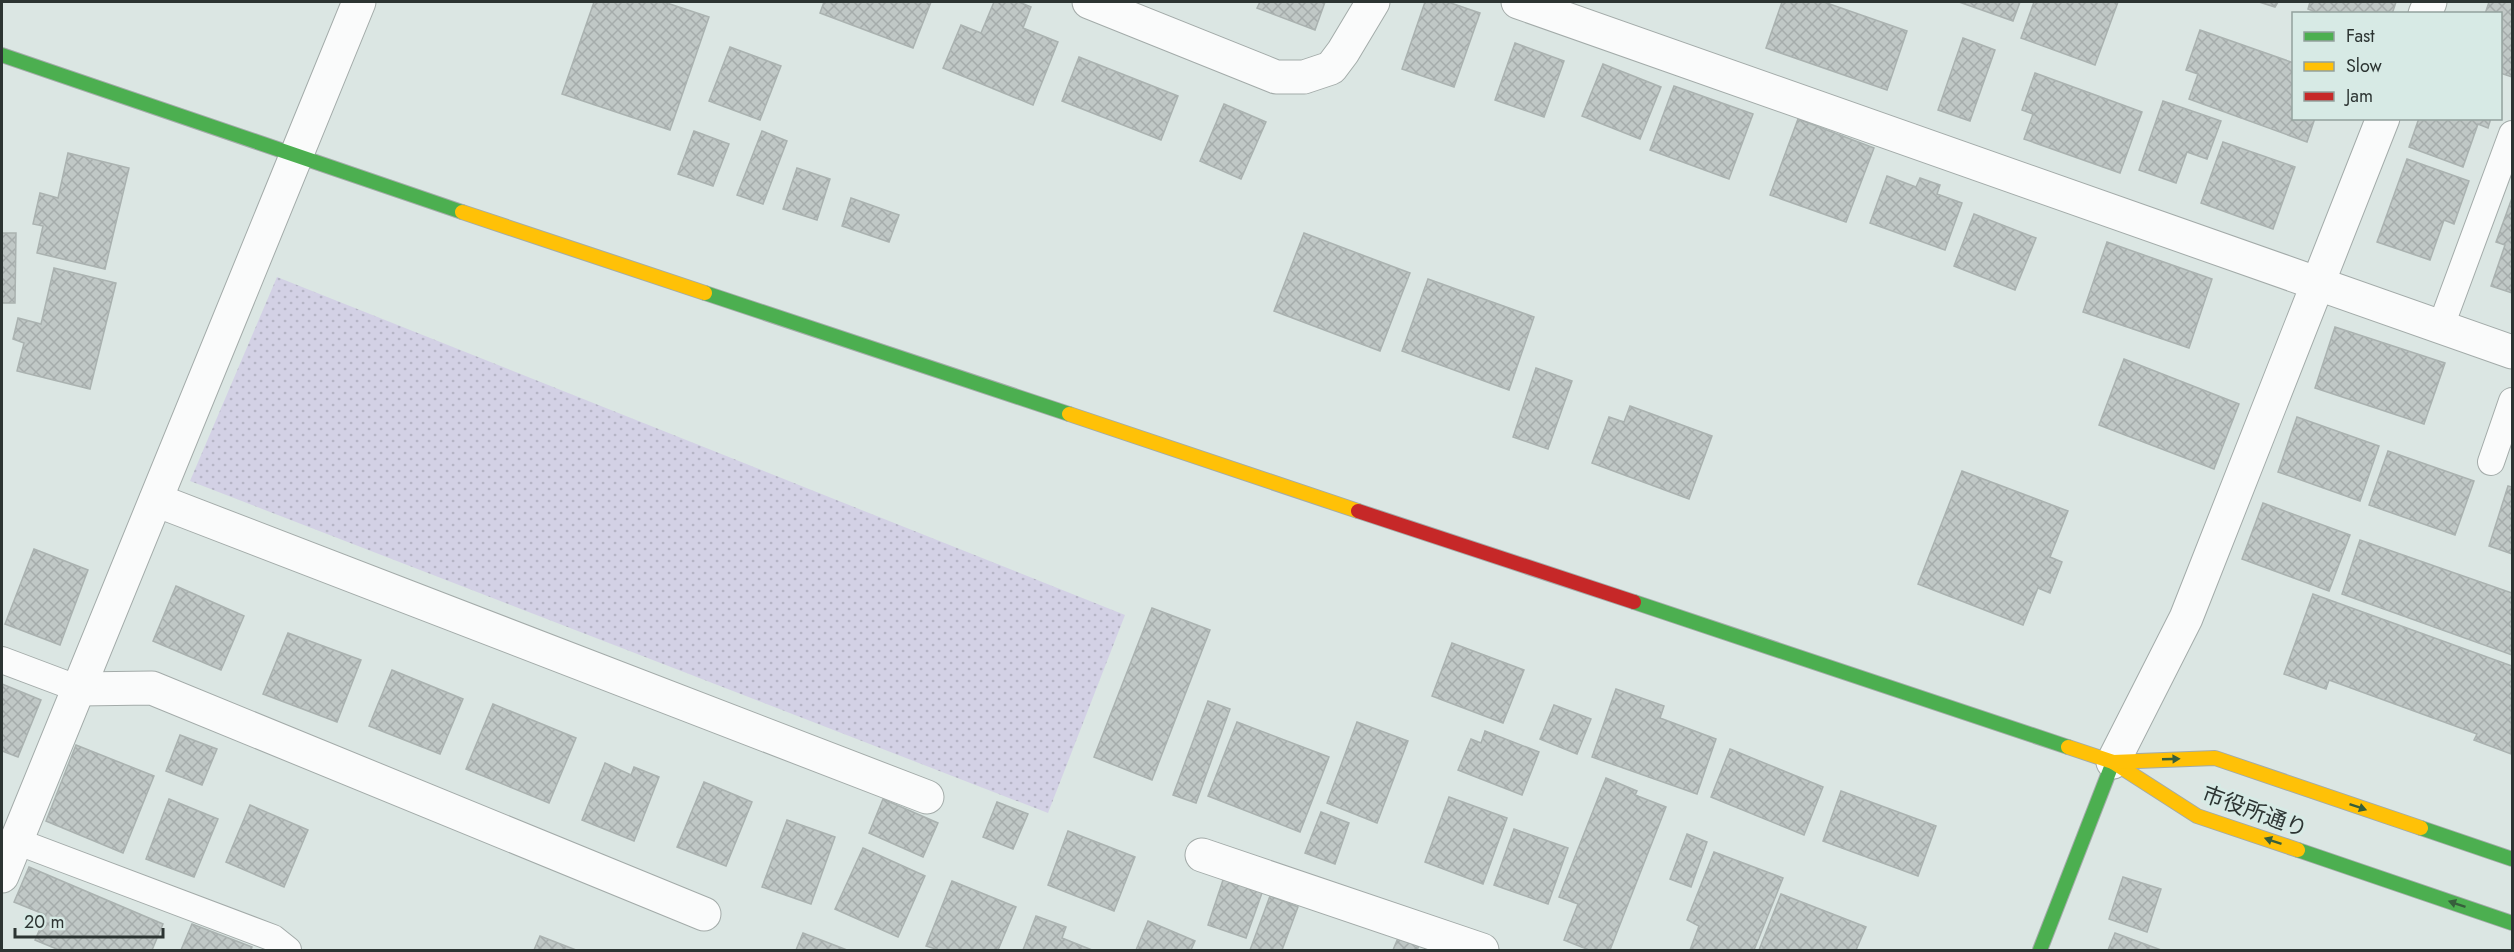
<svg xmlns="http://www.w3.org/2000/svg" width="2514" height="952" viewBox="0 0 2514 952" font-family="Jost,'Noto Sans JP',sans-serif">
<defs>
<pattern id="grass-dots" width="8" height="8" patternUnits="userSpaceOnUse" patternTransform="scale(1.5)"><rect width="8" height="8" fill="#d3d1e5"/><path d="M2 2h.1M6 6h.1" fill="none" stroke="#b5b4c5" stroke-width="1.8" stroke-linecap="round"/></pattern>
<pattern id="building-cross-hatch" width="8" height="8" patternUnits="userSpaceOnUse" patternTransform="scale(1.5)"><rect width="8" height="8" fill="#c0c8c6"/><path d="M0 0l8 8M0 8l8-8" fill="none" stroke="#a5acab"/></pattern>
</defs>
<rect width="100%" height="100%" fill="#dbe6e3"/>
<path fill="url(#grass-dots)" d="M 277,277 L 1125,615 L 1048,813 L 190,481 Z"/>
<g fill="url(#building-cross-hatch)" stroke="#aab2b0" stroke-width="1.5">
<path d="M 594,2 L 664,2 L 709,17 L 670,130 L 562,94 Z"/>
<path d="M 824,2 L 931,2 L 913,48 L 820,13 Z"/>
<path d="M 994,2 L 1019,2 L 1031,7 L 1023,28 L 1058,42 L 1033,105 L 943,68 L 961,25 L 981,33 Z"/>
<path d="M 1260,2 L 1325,2 L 1315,30 L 1257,8 Z"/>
<path d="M 1425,2 L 1448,2 L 1480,13 L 1454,87 L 1402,69 Z"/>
<path d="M 1782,2 L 1824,2 L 1907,31 L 1887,90 L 1766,48 Z"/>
<path d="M 1959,2 L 2020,2 L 2013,21 Z"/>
<path d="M 2034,2 L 2118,2 L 2095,65 L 2021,38 Z"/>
<path d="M 2259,2 L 2278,2 L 2275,7 Z"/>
<path d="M 2310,2 L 2396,2 L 2392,14 L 2320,14 L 2308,9 Z"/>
<path d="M 2489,2 L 2512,2 L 2512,77 L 2500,73 L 2500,14 L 2485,14 Z"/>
<path d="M 2200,30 L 2294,63 L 2294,118 L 2315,118 L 2307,142 L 2189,99 L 2198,74 L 2186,70 Z"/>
<path d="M 1963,38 L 1995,50 L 1970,121 L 1938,110 Z"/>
<path d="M 1515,43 L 1564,61 L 1544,117 L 1495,100 Z"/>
<path d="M 730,47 L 781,66 L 760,120 L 709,101 Z"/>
<path d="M 1079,57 L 1178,96 L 1161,140 L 1062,101 Z"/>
<path d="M 1603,64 L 1661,87 L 1640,139 L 1582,116 Z"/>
<path d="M 2035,73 L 2142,112 L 2120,173 L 2024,139 L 2033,114 L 2022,110 Z"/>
<path d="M 1674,86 L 1753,114 L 1729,179 L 1650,150 Z"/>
<path d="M 2163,101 L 2221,121 L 2207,159 L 2187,152 L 2176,183 L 2139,170 Z"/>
<path d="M 1224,104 L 1266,122 L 1241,179 L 1200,161 Z"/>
<path d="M 2419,118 L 2491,118 L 2488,128 L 2478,124 L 2463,167 L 2409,147 Z"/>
<path d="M 1798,119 L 1874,148 L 1846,222 L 1770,195 Z"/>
<path d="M 694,131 L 729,144 L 713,186 L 678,174 Z"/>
<path d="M 762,131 L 787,141 L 763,204 L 737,195 Z"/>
<path d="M 2223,142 L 2295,167 L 2273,229 L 2201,203 Z"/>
<path d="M 68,153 L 129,168 L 105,269 L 37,253 L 43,226 L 33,224 L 40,193 L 58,198 Z"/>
<path d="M 2407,159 L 2469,181 L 2454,224 L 2444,220 L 2430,260 L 2377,242 Z"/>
<path d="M 797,168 L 830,179 L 817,220 L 783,209 Z"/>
<path d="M 1887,176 L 1916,187 L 1920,178 L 1940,185 L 1937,194 L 1962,203 L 1945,250 L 1870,223 Z"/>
<path d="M 851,198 L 899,215 L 889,242 L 842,226 Z"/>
<path d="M 2512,198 L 2512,293 L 2491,286 L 2505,245 L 2496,242 Z"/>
<path d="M 1974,214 L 2036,238 L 2015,290 L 1954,266 Z"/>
<path d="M 2,233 L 16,233 L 15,303 L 2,303 Z"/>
<path d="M 1304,233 L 1410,273 L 1380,351 L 1274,311 Z"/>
<path d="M 2107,242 L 2212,279 L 2189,348 L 2083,312 Z"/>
<path d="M 54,268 L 116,283 L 90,389 L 17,371 L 24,343 L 13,339 L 18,318 L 41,324 Z"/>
<path d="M 1428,279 L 1534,317 L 1509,390 L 1402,351 Z"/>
<path d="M 2335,327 L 2445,363 L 2424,424 L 2315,388 Z"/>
<path d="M 2124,359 L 2239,404 L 2214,469 L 2099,425 Z"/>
<path d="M 1536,368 L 1572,381 L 1548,449 L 1513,437 Z"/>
<path d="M 1630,406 L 1712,436 L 1689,499 L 1592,463 L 1609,417 L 1624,422 Z"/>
<path d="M 2297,417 L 2379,446 L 2360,501 L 2278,472 Z"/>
<path d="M 2388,451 L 2474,481 L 2455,535 L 2369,505 Z"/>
<path d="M 1962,471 L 2068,511 L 2050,557 L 2062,562 L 2050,593 L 2038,588 L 2023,625 L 1918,584 Z"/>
<path d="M 2508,486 L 2512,487 L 2512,554 L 2489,546 Z"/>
<path d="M 2263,503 L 2350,535 L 2329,591 L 2242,559 Z"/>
<path d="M 2360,540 L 2512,593 L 2512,655 L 2342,594 Z"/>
<path d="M 34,549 L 88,570 L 60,645 L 5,624 Z"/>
<path d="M 176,586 L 244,616 L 221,670 L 153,641 Z"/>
<path d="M 2313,594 L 2512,666 L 2511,754 L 2474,740 L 2477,734 L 2329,680 L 2326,689 L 2284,674 Z"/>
<path d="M 1152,608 L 1210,630 L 1152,780 L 1094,757 Z"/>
<path d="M 288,633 L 361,660 L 337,722 L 263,694 Z"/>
<path d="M 1452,643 L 1524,670 L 1503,723 L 1432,696 Z"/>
<path d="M 392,670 L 463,699 L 440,754 L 369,726 Z"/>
<path d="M 2,684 L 41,700 L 18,757 L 2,751 Z"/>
<path d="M 1616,689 L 1664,706 L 1660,718 L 1716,739 L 1697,794 L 1592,757 Z"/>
<path d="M 1208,701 L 1230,709 L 1196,803 L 1173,795 Z"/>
<path d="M 493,704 L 576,738 L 549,803 L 466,769 Z"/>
<path d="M 1554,705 L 1591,719 L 1577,754 L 1540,739 Z"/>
<path d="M 1237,722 L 1329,757 L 1300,832 L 1208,796 Z"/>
<path d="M 1357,722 L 1408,741 L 1377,823 L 1327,803 Z"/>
<path d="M 1485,731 L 1539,752 L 1522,795 L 1458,770 L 1471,739 L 1481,743 Z"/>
<path d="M 180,735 L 217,749 L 202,785 L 166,771 Z"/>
<path d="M 76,745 L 154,776 L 123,853 L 46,821 Z"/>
<path d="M 1730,749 L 1823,787 L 1804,835 L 1711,797 Z"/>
<path d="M 605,763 L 631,775 L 634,767 L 659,777 L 634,841 L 582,820 Z"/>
<path d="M 1606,778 L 1637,791 L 1635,795 L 1666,807 L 1610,950 L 1589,950 L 1564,940 L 1578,904 L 1559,897 Z"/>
<path d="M 704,782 L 752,802 L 726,866 L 677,847 Z"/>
<path d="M 1841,791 L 1936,826 L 1918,876 L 1823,841 Z"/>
<path d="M 1449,797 L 1507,818 L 1483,884 L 1425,862 Z"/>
<path d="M 169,799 L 218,819 L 194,877 L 146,859 Z"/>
<path d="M 883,799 L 938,823 L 923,857 L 869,833 Z"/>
<path d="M 997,802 L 1028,814 L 1013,849 L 983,837 Z"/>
<path d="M 250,805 L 308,830 L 284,887 L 226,862 Z"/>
<path d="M 1321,812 L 1349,823 L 1335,864 L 1305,853 Z"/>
<path d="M 787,820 L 835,837 L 811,904 L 762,887 Z"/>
<path d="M 1514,829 L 1568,848 L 1548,904 L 1494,885 Z"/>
<path d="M 1068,831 L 1135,857 L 1114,911 L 1048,885 Z"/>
<path d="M 1687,834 L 1707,842 L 1691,887 L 1670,879 Z"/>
<path d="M 863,848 L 925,876 L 898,937 L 835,909 Z"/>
<path d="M 1714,852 L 1783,878 L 1754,950 L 1690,950 L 1699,926 L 1687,920 Z"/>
<path d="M 29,867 L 163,924 L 152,950 L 59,950 L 35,940 L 46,915 L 14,902 Z"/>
<path d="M 1224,877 L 1263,890 L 1246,938 L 1208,925 Z"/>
<path d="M 2123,877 L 2161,889 L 2147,932 L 2109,919 Z"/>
<path d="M 952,881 L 1016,907 L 998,950 L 939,950 L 926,946 Z"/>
<path d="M 1781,894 L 1866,927 L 1856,950 L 1759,950 Z"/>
<path d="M 1270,896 L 1298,907 L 1282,950 L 1250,950 Z"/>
<path d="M 1036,916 L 1066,927 L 1062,938 L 1092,950 L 1023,950 Z"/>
<path d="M 1148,921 L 1195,941 L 1191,950 L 1136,950 Z"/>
<path d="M 192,924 L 252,947 L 251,950 L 181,950 Z"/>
<path d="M 803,933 L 847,950 L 796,950 Z"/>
<path d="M 2115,933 L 2161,950 L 2108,950 Z"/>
<path d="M 540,936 L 576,950 L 534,950 Z"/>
<path d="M 1398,938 L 1419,946 L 1417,950 L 1393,950 Z"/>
</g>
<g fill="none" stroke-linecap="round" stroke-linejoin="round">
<defs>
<g id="lane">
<path d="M 2441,326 L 2512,134"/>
<path d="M 2491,462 L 2512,401"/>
<path d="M 2,660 L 79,689"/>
<path d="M 16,841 L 273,938 L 288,950"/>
</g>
<g id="street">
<path d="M 1089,2 L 1276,77 L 1304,77 L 1331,68 L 1343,52 L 1373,2"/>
<path d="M 1518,2 L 2512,352"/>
<path d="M 2425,14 L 2430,2"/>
<path d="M 156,500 L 927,797"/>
<path d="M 79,689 L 152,688 L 704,914"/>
<path d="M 2113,762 L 2186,618 L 2383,118"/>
<path d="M 1202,855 L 1482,950"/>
<path d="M 2,876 L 359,2"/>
</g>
<g id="fast">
<path d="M 2,55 L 462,212"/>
<path d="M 705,293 L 1069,414"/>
<path d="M 1634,602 L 2068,747"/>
<path d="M 2421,828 L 2512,859"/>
<path d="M 2298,850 L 2512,923"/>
<path d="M 2040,950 L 2113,762"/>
</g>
<g id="slow">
<path d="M 462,212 L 705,293"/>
<path d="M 1069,414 L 1358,511"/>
<path d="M 2068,747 L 2113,762 L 2197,816 L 2298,850"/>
<path d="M 2113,762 L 2215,758 L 2421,828"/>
</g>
<path id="jam" d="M 1358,511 L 1634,602"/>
</defs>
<use href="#lane" stroke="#a3aba9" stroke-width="28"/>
<use href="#street" stroke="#a3aba9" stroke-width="35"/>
<use href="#fast" stroke="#a3aba9" stroke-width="16"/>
<use href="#slow" stroke="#a3aba9" stroke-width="16"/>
<use href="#jam" stroke="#a3aba9" stroke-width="16"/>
<use href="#lane" stroke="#fafbfb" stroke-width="26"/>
<use href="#street" stroke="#fafbfb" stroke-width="33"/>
<use href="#fast" stroke="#4caf50" stroke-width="14"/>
<use href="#slow" stroke="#ffc107" stroke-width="14"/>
<use href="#jam" stroke="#c62828" stroke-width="14"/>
</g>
<defs><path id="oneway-solid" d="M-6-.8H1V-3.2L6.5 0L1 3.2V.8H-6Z" transform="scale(1.5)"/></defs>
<g fill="#375f3c">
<use href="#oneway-solid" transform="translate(2171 759) rotate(-2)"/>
<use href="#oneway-solid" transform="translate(2358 807) rotate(19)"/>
<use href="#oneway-solid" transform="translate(2273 841) rotate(-161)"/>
<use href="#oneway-solid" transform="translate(2457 904) rotate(-161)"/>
</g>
<g text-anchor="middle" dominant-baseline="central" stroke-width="6" stroke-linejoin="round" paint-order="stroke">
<g font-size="22" fill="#2c3432" stroke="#d7eae5">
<text transform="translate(2255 811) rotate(20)">市役所通り</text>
</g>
</g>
<rect width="2514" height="952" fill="none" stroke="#2c3432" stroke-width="6"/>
<rect x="2292" y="12" width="210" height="108" fill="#d7eae5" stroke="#93a19d" stroke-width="1.5"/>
<rect x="2304" y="32" width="30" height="9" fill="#4caf50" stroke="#93a19d" stroke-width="1.5"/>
<text x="2346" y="42" font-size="18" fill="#2c3432">Fast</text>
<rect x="2304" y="62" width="30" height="9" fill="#ffc107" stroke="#93a19d" stroke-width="1.5"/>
<text x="2346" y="72" font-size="18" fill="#2c3432">Slow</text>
<rect x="2304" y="92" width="30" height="9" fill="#c62828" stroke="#93a19d" stroke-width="1.5"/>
<text x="2346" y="102" font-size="18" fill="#2c3432">Jam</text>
<path d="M15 928v9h148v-9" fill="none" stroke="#2c3432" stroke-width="3"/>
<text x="24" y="928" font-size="18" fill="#2c3432" stroke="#d7eae5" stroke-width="4.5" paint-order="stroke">20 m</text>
</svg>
